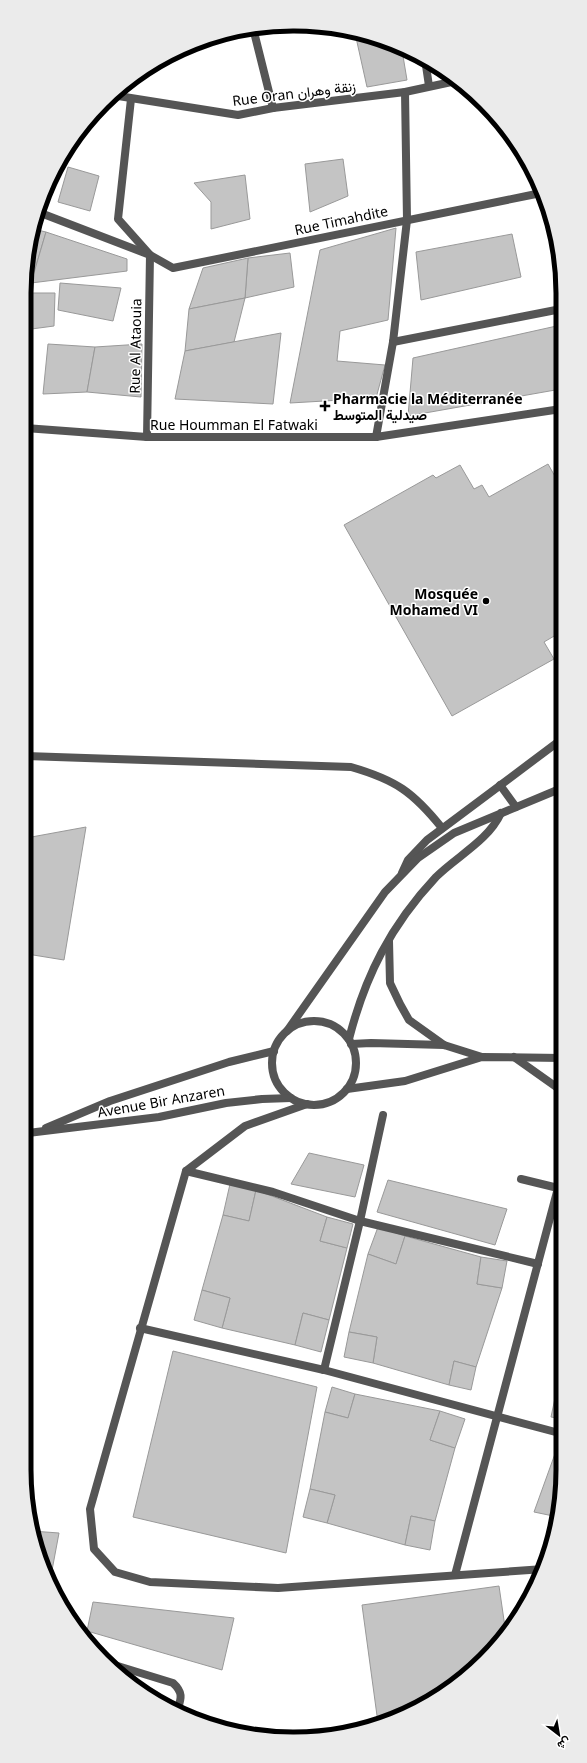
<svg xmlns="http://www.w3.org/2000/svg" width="587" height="1763" viewBox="0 0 587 1763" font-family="'Noto Sans',Vazirmatn,sans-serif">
<rect width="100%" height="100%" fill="#fff"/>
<g fill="#c4c4c4" stroke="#999">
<path d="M 355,33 L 402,50 L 407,80 L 367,87 Z"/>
<path d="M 68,146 L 65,163 L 60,161 Z"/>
<path d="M 343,159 L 348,196 L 310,212 L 305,164 Z"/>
<path d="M 68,167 L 99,176 L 90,211 L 58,202 Z"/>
<path d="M 245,175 L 250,219 L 211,229 L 211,202 L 194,183 Z"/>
<path d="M 396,228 L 388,320 L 340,331 L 337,361 L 385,365 L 376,398 L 290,403 L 320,250 Z"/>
<path d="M 33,229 L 46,232 L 31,283 L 25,284 L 29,241 Z"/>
<path d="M 46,232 L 127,259 L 127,271 L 31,283 Z"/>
<path d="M 512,234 L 521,277 L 421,300 L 416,252 Z"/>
<path d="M 290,253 L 294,287 L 245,298 L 248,258 Z"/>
<path d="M 248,258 L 245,298 L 189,309 L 203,268 Z"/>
<path d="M 60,283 L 121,288 L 113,321 L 58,310 Z"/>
<path d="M 24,293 L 55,293 L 54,326 L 24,330 Z"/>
<path d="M 245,298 L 234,342 L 185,351 L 189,309 Z"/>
<path d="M 561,325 L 561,389 L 408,416 L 413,358 Z"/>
<path d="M 281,333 L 273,404 L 175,399 L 185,351 Z"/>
<path d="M 48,344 L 95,347 L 87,392 L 43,394 Z"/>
<path d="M 142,344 L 141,397 L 87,392 L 95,347 Z"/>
<path d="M 548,464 L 561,487 L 561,632 L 544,642 L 554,659 L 452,716 L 344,525 L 433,475 L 436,478 L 460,465 L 474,489 L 482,485 L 489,497 Z"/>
<path d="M 86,827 L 64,960 L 27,954 L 26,838 Z"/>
<path d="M 309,1153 L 364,1165 L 355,1197 L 291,1184 Z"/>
<path d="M 388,1180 L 507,1209 L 495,1245 L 377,1212 Z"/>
<path d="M 230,1184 L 256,1190 L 249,1221 L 223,1215 Z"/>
<path d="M 256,1190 L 327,1217 L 320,1241 L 347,1248 L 329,1320 L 303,1313 L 295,1345 L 222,1328 L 230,1298 L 202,1290 L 223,1215 L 249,1221 Z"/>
<path d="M 327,1217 L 353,1224 L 347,1248 L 320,1241 Z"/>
<path d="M 378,1227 L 405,1236 L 396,1264 L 368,1254 Z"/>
<path d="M 405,1236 L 481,1257 L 477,1284 L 502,1288 L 476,1367 L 454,1361 L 449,1385 L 373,1363 L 377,1337 L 349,1332 L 368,1254 L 396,1264 Z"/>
<path d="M 481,1257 L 507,1261 L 502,1288 L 477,1284 Z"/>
<path d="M 202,1290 L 230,1298 L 222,1328 L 194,1320 Z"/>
<path d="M 303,1313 L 329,1320 L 321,1352 L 295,1345 Z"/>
<path d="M 349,1332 L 377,1337 L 373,1363 L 344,1357 Z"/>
<path d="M 173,1351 L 317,1387 L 286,1553 L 133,1517 Z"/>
<path d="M 454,1361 L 476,1367 L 471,1390 L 449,1385 Z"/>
<path d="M 563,1364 L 563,1390 L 557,1389 Z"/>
<path d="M 332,1387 L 355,1394 L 348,1418 L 325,1412 Z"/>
<path d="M 557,1389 L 563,1390 L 563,1419 L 551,1417 Z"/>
<path d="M 355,1394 L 440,1411 L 430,1440 L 455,1448 L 435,1521 L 411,1516 L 405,1545 L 327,1523 L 335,1495 L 310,1489 L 325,1412 L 348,1418 Z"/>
<path d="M 440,1411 L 465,1419 L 455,1448 L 430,1440 Z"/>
<path d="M 556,1451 L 563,1452 L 563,1470 L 558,1517 L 534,1512 Z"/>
<path d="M 310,1489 L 335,1495 L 327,1523 L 303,1517 Z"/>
<path d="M 411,1516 L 435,1521 L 430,1550 L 405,1545 Z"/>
<path d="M 32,1531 L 59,1533 L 50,1581 L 44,1572 Z"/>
<path d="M 499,1586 L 506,1634 L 484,1660 L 443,1693 L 378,1723 L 362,1605 Z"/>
<path d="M 93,1602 L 234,1618 L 222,1670 L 87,1631 Z"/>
</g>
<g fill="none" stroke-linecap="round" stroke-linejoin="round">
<path stroke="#555" stroke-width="8" d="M 521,1179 L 558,1188"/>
<g stroke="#555" stroke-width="8">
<path d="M 253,28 L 273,108"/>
<path d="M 425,59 L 429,86"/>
<path d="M 112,95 L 238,115 L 273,108 L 405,92 L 456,81"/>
<path d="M 131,99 L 118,219 L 150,255 L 147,437"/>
<path d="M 38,212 L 150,255 L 173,268 L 541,193"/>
<path d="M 393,342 L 561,309"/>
<path d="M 376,437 L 393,342 L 407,220 L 405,92"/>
<path d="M 26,756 L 351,767 C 396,780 413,792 442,828"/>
<path d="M 500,785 L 516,807"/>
<path d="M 402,873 L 408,860 L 427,840 L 562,739"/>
<path d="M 514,1057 L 562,1091"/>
<path d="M 307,1104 L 245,1126 L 186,1171 L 90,1509 L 94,1549 L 115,1572 L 150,1582 L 278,1588 L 544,1569"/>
<path d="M 186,1171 L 273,1192 L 360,1221 L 538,1264"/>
<path d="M 140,1328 L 324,1370 L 563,1434"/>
<path d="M 324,1370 L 360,1221 L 383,1115"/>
<path d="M 455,1575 L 562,1173"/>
<path d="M 108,1663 L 173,1683 C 184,1693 181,1699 177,1712"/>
</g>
<g stroke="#555" stroke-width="8">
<path d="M 25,428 L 147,437 L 376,437 L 561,409"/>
<path d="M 389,941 L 390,983 L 400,1004 L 409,1020 L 444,1045"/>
<circle cx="314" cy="1063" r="42"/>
<path d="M 287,1031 L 385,892 L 418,858 L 454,833 L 562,788"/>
<path d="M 349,1039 C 365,976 391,925 436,877 C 457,856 488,841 501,813"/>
<path d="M 351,1044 L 371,1043 L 444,1045 L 482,1057"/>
<path d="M 347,1089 L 405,1081 L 482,1057 L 562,1058"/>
<path d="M 46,1128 L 110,1101 L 229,1062 L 274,1051"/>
<path d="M 28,1133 L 159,1117 L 226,1103 L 262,1099 L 291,1098"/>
</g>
</g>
<g fill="#000" stroke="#fff" stroke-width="1.5">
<path d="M323 400h4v4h4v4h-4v4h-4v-4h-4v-4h4z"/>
<circle cx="486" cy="601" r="4"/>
</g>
<g text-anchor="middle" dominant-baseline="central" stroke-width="3" stroke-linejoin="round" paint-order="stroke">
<g font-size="14" fill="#000" stroke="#fff">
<text transform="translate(294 93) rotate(-7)">Rue Oran زنقة وهران</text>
<text transform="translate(341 220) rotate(-12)">Rue Timahdite</text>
<text transform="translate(135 346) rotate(-89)">Rue Al Ataouia</text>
<text x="234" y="424">Rue Houmman El Fatwaki</text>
<text transform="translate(161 1101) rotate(-10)">Avenue Bir Anzaren</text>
</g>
<g font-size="14" font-weight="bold" fill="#000" stroke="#fff" text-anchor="start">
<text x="333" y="398">Pharmacie la Méditerranée<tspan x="333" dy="16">صيدلية المتوسط</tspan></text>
<text x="478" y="593" text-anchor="end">Mosquée<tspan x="478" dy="16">Mohamed VI</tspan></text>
</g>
</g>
<path d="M0 0H587V1763H0ZM293 31H294A262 262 0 0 1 556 293V1470A262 262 0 0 1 294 1732H293A262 262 0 0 1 31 1470V293A262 262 0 0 1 293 31Z" fill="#ebebeb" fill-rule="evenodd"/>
<path fill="none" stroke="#000" stroke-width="5" d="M293 31H294A262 262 0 0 1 556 293V1470A262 262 0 0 1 294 1732H293A262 262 0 0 1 31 1470V293A262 262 0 0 1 293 31Z"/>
<g transform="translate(559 1735) rotate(149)" stroke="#ffffff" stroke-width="3" paint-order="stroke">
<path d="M0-3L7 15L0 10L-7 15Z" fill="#000000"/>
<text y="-6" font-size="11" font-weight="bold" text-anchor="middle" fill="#000000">ش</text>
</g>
</svg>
